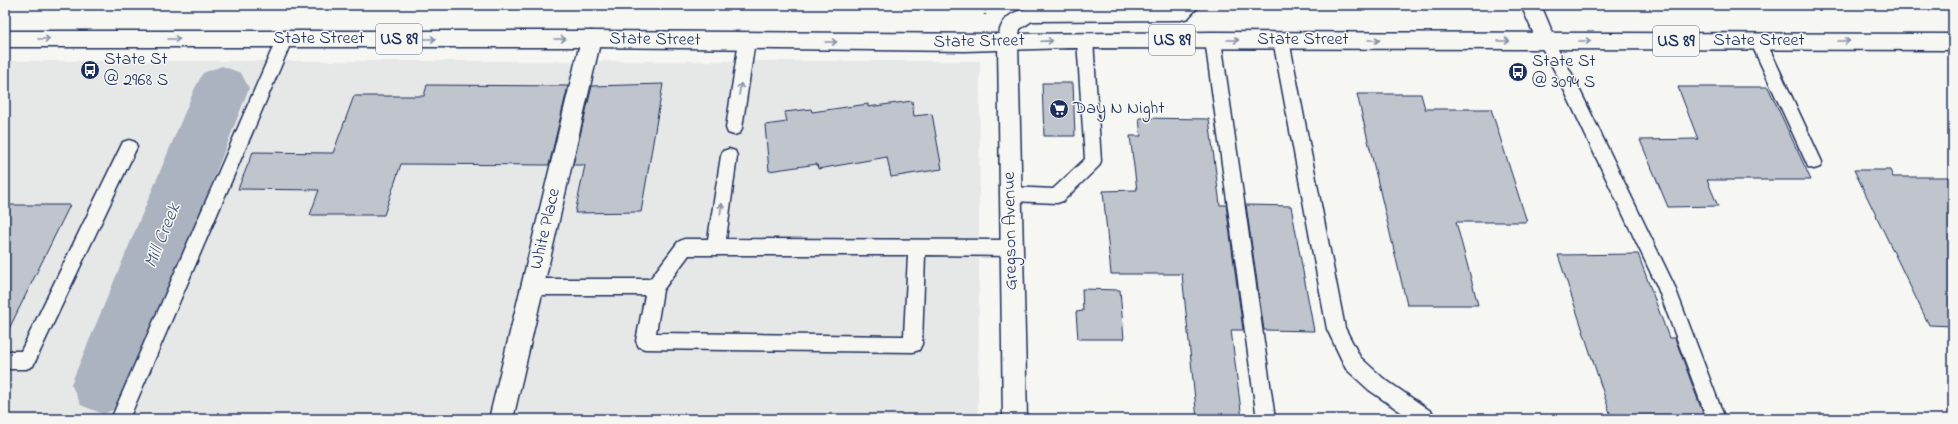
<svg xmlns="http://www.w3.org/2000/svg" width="1958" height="424" viewBox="0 0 1958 424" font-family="'Indie Flower',sans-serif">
<rect width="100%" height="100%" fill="#f6f6f2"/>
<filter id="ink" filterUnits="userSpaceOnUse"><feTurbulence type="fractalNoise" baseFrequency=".025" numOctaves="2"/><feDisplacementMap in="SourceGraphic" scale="8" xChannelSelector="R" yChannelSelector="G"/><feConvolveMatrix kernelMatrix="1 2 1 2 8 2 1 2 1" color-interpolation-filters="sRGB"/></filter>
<g filter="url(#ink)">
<path fill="#e6e7e7" d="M 5,61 L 980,61 L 978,419 L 5,419 Z"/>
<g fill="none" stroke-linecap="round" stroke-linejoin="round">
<path fill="#abb2c0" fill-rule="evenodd" d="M 222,66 L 241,73 L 249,88 L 125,405 L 103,414 L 81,405 L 71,384 L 195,88 L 203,73 Z"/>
</g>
<g fill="#c0c4cd" stroke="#1b2f5e">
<path d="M 1042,83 L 1073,83 L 1075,136 L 1044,136 Z"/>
<path d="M 663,84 L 641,212 L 575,213 L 585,165 L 573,165 L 592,86 Z"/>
<path d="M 427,85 L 568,86 L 549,165 L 401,164 L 384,215 L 310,215 L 319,190 L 238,189 L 253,152 L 333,153 L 354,96 L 424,96 Z"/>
<path d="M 1678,87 L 1768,87 L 1811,180 L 1707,180 L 1718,206 L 1668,207 L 1640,140 L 1698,139 Z"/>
<path d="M 1357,94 L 1421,94 L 1425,109 L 1491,109 L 1527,222 L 1456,222 L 1478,305 L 1407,305 Z"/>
<path d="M 912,101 L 914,116 L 932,114 L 942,169 L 891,177 L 887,157 L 818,169 L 817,164 L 769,171 L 765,125 L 787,122 L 785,112 L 811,109 L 812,112 L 868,104 L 868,107 Z"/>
<path d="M 1139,118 L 1209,119 L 1220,205 L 1226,205 L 1243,330 L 1231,330 L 1242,419 L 1197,419 L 1182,274 L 1111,274 L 1103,191 L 1137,190 L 1130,136 L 1141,136 Z"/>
<path d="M 1854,170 L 1890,170 L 1893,177 L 1953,177 L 1953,326 L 1929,325 Z"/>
<path d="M 5,205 L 70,205 L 5,337 Z"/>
<path d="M 1246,205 L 1291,206 L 1314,331 L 1264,330 Z"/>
<path d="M 1638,254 L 1669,338 L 1675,338 L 1705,419 L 1612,419 L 1558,255 Z"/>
<path d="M 1082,289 L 1120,290 L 1124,339 L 1078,339 L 1076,312 L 1083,311 Z"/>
</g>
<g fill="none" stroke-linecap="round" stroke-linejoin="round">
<defs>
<g id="service">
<path d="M 285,32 L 290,34 L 293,38 L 129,419 L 111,419 L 277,38 L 280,34 Z"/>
<path d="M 1085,34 L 1090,36 L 1093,40 L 1101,161 L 1099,166 L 1063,201 L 1057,203 L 1011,201 L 1005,199 L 1003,194 L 1005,189 L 1011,187 L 1053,189 L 1085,159 L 1077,40 L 1080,36 Z"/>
<path d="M 1213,34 L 1218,36 L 1221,40 L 1275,419 L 1257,419 L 1205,40 L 1208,36 Z"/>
<path d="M 1281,34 L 1286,36 L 1289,40 L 1345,328 L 1360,357 L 1383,378 L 1432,412 L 1434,419 L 1411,419 L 1369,390 L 1346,369 L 1327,329 L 1273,40 L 1276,36 Z"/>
<path d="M 747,35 L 752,37 L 755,41 L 742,128 L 740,133 L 734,135 L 728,133 L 726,128 L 739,41 L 742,37 Z"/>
<path d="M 1546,35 L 1551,37 L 1572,74 L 1674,285 L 1725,419 L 1707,419 L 1657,286 L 1557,75 L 1538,41 L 1541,37 Z"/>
<path d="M 1758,35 L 1763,37 L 1766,41 L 1822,162 L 1820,167 L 1814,169 L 1808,167 L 1806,162 L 1750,41 L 1753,37 Z"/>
<path d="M 129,140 L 135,142 L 137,147 L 33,366 L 26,369 L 5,369 L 5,351 L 21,351 L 123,142 Z"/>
<path d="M 729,149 L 735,151 L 737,156 L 726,239 L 1012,240 L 1018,243 L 1021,248 L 1018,253 L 1012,256 L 925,255 L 922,344 L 919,350 L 913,352 L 645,349 L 639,347 L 636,341 L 645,295 L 532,295 L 526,293 L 523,287 L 526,281 L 532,279 L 650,279 L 678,242 L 684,239 L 708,239 L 721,156 L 723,151 ZM 689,255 L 908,255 L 904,336 L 656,333 L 663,290 Z"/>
</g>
<g id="minor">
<path d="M 1521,5 L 1541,5 L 1556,41 L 1553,46 L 1546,49 L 1539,46 Z"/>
<path d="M 591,31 L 598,34 L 601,39 L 513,419 L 489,419 L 581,39 L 584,34 Z"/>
<path d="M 1008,35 L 1015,38 L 1018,43 L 1027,419 L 1003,419 L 998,43 L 1001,38 Z"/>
</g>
<path id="primary" d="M 1200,5 L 1188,18 L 1181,20 L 1032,21 L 1020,29 L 1019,34 L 1213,32 L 1953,34 L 1953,50 L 1068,48 L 965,51 L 591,47 L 5,47 L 5,31 L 591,31 L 999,34 C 1002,16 1015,11 1031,7 Z"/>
</defs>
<use href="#service" stroke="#1b2f5e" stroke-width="3"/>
<use href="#minor" stroke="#1b2f5e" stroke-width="3"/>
<use href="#primary" stroke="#1b2f5e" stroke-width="3"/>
<path stroke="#1b2f5e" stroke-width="2.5" stroke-dasharray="1 3" stroke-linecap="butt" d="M 985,10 L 985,16"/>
<use href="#service" fill="#f6f6f2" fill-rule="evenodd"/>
<use href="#minor" fill="#f6f6f2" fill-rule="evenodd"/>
<use href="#primary" fill="#f6f6f2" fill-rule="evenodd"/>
</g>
<defs><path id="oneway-shaft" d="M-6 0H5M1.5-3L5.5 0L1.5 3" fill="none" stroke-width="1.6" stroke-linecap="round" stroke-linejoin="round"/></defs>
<g stroke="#8892a8">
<use href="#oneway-shaft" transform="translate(44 39)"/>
<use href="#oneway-shaft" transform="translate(174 39)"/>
<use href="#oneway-shaft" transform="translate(430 39)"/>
<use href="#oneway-shaft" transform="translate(560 39)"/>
<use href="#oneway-shaft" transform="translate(1233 40)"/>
<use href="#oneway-shaft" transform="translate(1374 40)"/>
<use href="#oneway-shaft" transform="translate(1047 41) rotate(-2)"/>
<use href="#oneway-shaft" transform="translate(1504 41)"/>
<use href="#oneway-shaft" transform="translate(1585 41)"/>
<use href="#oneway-shaft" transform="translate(1844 41)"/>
<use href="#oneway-shaft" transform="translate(831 42)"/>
<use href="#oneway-shaft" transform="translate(740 89) rotate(-81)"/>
<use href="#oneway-shaft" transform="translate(721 209) rotate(-82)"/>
</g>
</g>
<defs>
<symbol id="bus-disc" viewBox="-11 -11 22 22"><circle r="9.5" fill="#1b2f5e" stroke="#f6f6f2"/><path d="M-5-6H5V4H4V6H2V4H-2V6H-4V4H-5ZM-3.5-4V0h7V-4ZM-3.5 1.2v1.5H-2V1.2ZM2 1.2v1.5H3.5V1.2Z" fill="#fff"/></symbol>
<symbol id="supermarket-disc" viewBox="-11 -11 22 22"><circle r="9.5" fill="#1b2f5e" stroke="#f6f6f2"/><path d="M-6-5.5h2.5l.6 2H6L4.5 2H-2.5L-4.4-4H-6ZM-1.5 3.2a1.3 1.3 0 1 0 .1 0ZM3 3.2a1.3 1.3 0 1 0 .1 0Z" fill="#fff"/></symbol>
</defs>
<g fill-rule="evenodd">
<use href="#bus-disc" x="79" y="59" width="22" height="22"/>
<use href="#bus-disc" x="1507" y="61" width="22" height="22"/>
<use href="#supermarket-disc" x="1048" y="98" width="22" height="22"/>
</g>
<g text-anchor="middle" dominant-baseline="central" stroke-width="3" stroke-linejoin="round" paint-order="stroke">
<g fill="#f6f6f2" stroke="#5d6b8a" stroke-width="1">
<rect x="376" y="24" width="46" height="30" rx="3"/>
<rect x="1149" y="25" width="46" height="30" rx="3"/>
<rect x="1653" y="26" width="46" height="30" rx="3"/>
</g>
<g font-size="17" font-weight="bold" fill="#1b2f5e">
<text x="399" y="39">US 89</text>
<text x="1172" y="40">US 89</text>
<text x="1676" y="41">US 89</text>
</g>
<g font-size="18" fill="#1b2f5e" stroke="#f6f6f2">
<text x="319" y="39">State Street</text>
<text transform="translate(655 40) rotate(1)">State Street</text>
<text x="1303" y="40">State Street</text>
<text x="1759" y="41">State Street</text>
<text transform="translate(979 42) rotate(-1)">State Street</text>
<text transform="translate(546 229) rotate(-77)">White Place</text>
<text transform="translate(1011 231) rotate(-91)">Gregson Avenue</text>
</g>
<g font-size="18" fill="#1b2f5e" stroke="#f6f6f2" text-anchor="start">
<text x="104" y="60">State St<tspan x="104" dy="21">@ 2968 S</tspan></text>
<text x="1532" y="62">State St<tspan x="1532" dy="21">@ 3094 S</tspan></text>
<text x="1073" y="109">Day N Night</text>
</g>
<g font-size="19" font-style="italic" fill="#46567b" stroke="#f6f6f2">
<text transform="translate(163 236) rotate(-68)">Mill Creek</text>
</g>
</g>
<rect width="1958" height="424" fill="none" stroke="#f6f6f2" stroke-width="20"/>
<rect x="10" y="10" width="1938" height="404" fill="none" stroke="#1b2f5e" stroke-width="1.5" filter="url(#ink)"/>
</svg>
